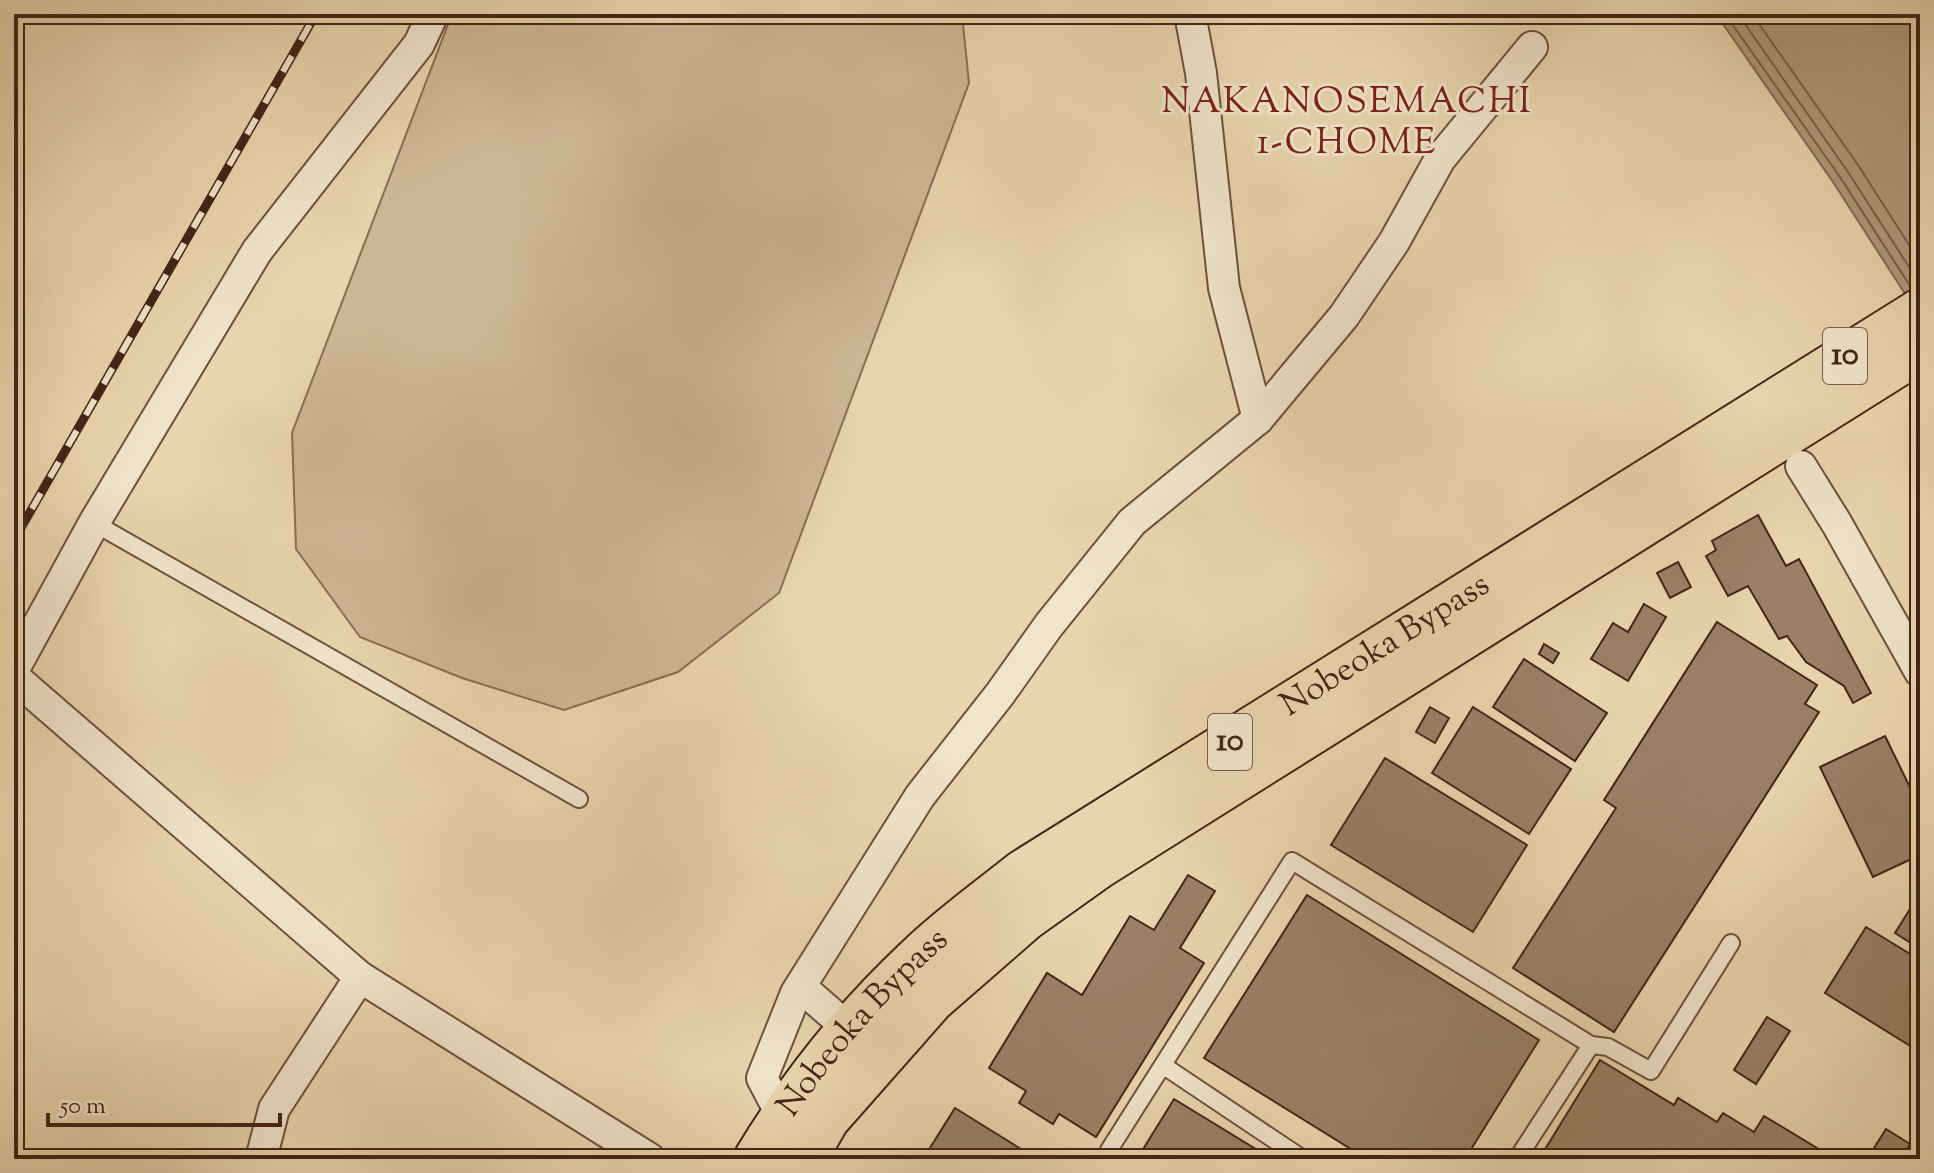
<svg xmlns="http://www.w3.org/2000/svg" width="1934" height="1173" viewBox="0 0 1934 1173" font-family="'Sorts Mill Goudy',serif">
<rect width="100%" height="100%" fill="#e8d5ad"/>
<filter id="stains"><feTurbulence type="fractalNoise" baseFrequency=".0025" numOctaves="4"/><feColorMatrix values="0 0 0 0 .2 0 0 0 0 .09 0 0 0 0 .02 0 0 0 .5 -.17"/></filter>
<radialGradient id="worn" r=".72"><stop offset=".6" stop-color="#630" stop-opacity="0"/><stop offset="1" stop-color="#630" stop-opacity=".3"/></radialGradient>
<path fill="#ccb794" stroke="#876e56" stroke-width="2" d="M 452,14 L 962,14 L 969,83 L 779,593 L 678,672 L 564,710 L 462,678 L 360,637 L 296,549 L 292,433 Z"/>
<path fill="#b0997a" stroke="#846b52" stroke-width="2" d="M 1716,14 L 1920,14 L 1920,317 L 1833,182 Z"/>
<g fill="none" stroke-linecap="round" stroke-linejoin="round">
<g stroke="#795f48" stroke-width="2">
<path d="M 1725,14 L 1840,177 L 1912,289"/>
<path d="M 1738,14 L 1848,172 L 1920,284"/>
<path d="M 1752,14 L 1858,165 L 1920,262"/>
</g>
</g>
<g fill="#988165" stroke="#422517" stroke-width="2">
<path d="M 1758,515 L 1786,566 L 1799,559 L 1871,693 L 1853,703 L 1844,686 L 1806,662 L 1787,636 L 1779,639 L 1748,586 L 1728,596 L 1706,556 L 1716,550 L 1712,541 Z"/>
<path d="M 1678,562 L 1691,587 L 1670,598 L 1657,573 Z"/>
<path d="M 1644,604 L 1666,617 L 1628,681 L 1591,659 L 1613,623 L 1628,632 Z"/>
<path d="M 1717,622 L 1817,685 L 1805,704 L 1819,712 L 1614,1032 L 1513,968 L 1616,808 L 1604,800 Z"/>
<path d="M 1544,644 L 1559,653 L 1553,663 L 1539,654 Z"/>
<path d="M 1524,659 L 1607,713 L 1575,761 L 1493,707 Z"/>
<path d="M 1430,707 L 1449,718 L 1435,743 L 1416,732 Z"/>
<path d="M 1473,707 L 1571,769 L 1529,834 L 1432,773 Z"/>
<path d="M 1885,736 L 1920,808 L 1920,855 L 1873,877 L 1820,767 Z"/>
<path d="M 1385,758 L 1527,845 L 1473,932 L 1331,845 Z"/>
<path d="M 1188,875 L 1215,891 L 1180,948 L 1204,963 L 1096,1137 L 1059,1114 L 1053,1124 L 1019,1103 L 1026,1091 L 989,1068 L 1047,973 L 1082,995 L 1130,916 L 1154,930 Z"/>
<path d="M 1307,895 L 1539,1040 L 1465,1159 L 1367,1159 L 1204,1058 Z"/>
<path d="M 1910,909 L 1920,915 L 1920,949 L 1895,933 Z"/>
<path d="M 1866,927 L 1920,960 L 1920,1052 L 1825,993 Z"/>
<path d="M 1767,1017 L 1790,1031 L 1756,1084 L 1734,1070 Z"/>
<path d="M 1600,1060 L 1674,1105 L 1678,1098 L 1717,1122 L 1723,1113 L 1754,1132 L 1764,1116 L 1827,1154 L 1824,1159 L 1539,1159 Z"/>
<path d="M 1174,1099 L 1272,1159 L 1137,1159 Z"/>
<path d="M 955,1108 L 1037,1159 L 923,1159 Z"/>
<path d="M 1886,1129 L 1910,1144 L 1901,1159 L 1867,1159 Z"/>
</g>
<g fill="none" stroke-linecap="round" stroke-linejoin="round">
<defs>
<g id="lane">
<path d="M 94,523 L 579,799"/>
<path d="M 1591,1045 L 1608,1047 L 1651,1071 L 1731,943"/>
<path d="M 1164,1066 L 1303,1159"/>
<path d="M 1109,1150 L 1292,861 L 1591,1045 L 1517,1159"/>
</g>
<g id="street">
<path d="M 1190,14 L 1201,73 L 1224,288 L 1258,419"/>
<path d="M 1801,466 L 1837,524 L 1920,672"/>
<path d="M 14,669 L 94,523 L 257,251 L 419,44 L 433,14"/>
<path d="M 14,677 L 360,977 L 650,1159"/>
<path d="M 801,987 L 850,1030"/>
<path d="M 782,1116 L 762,1078 L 796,993 L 920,796 L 1000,694 L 1049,625 L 1132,522 L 1258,419 L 1344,316 L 1394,242 L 1440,159 L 1532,47"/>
<path d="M 261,1159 L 274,1109 L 360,977"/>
</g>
<g id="highway">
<path id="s1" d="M 756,1159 C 800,1086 855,1017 918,958 C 950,927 988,900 1023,872 L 1920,311"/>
<path d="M 804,1159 L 827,1119 L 932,1000 L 1026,918 L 1099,866 L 1920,350"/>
</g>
</defs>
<use href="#lane" stroke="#6c513c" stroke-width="20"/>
<use href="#street" stroke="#6c513c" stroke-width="34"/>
<use href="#highway" stroke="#422517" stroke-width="48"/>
<use href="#lane" stroke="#f0e4ca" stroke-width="16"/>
<use href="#street" stroke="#f0e4ca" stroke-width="30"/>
<use href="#highway" stroke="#e8d5ad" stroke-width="44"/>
<defs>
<path id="rail" d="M 14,540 L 316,14"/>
</defs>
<use href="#rail" stroke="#422517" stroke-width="9"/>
<use href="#rail" stroke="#f0e4ca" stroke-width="6" stroke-dasharray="18" stroke-linecap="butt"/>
</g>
<g text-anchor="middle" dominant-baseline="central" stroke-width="6" stroke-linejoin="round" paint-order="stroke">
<g fill="#f0e4ca" stroke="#765e4d" stroke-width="2">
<rect x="1823" y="328" width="44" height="56" rx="6"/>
<rect x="1208" y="714" width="44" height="56" rx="6"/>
</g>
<g font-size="32" font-weight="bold" fill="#422517">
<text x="1845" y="356">10</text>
<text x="1230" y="742">10</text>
</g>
<g font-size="34" fill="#422517" stroke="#f0e4ca">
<text stroke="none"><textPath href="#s1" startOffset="822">Nobeoka Bypass</textPath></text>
<text stroke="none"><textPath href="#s1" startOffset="174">Nobeoka Bypass</textPath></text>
</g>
<g font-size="36" letter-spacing="2" fill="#7a1f14" stroke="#f0e4ca">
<text x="1347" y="103">NAKANOSEMACHI<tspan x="1347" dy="41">1-CHOME</tspan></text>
</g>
</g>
<rect width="1934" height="1173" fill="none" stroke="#e8d5ad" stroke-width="48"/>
<rect x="16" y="16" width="1902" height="1141" fill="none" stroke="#422517" stroke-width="4"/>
<rect x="24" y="24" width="1886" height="1125" fill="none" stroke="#422517" stroke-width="2"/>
<path d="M48 1113v12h232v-12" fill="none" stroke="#422517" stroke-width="4"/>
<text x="60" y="1113" font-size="24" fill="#422517" stroke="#f0e4ca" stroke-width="6" paint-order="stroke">50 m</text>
<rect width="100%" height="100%" filter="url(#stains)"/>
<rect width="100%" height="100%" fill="url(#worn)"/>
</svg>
